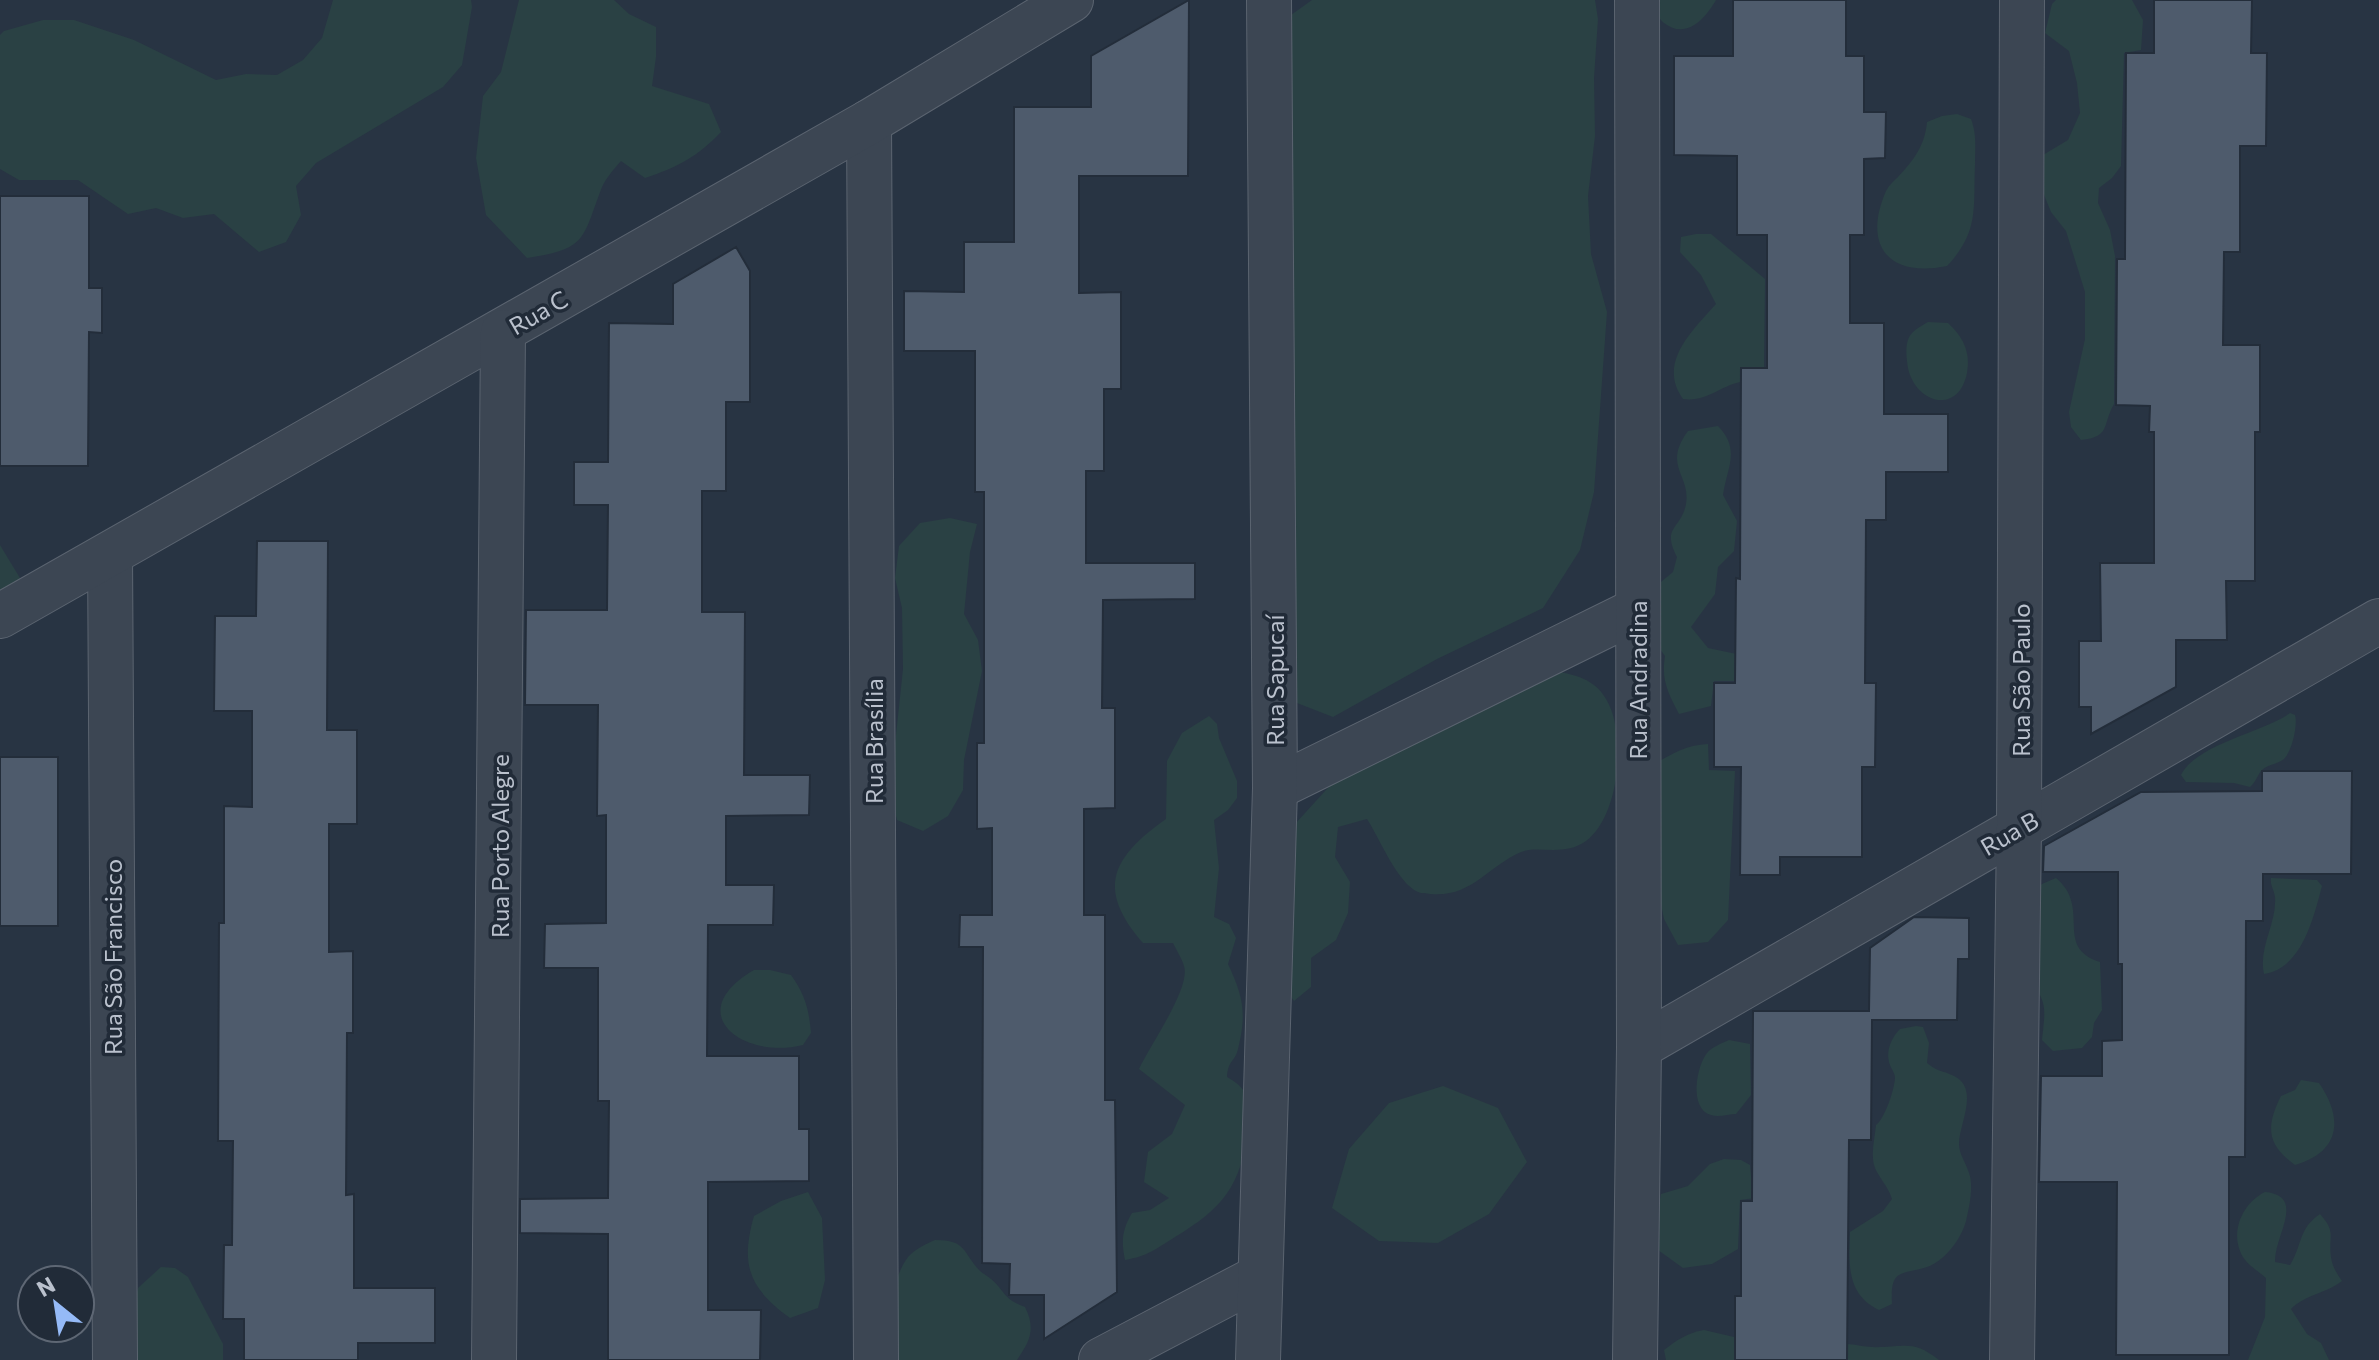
<svg xmlns="http://www.w3.org/2000/svg" width="2379" height="1360" viewBox="0 0 2379 1360" font-family="Commissioner,sans-serif">
<rect width="100%" height="100%" fill="#283443"/>
<g fill="#2a4144">
<path d="M 333,0 L 471,0 L 472,7 L 462,65 L 443,87 L 316,163 L 296,186 L 301,215 L 286,242 L 259,252 L 214,214 L 183,218 L 156,208 L 128,214 L 78,180 L 19,180 L 0,169 L 0,35 L 4,31 L 43,20 L 74,20 L 134,40 L 216,80 L 246,74 L 277,75 L 303,60 L 322,38 Z"/>
<path d="M 519,0 L 614,0 L 629,14 L 656,27 L 656,57 L 652,86 L 709,104 L 721,132 C 697,157 678,167 645,178 L 621,161 C 614,169 606,178 602,187 C 582,239 588,249 527,258 L 486,215 L 476,158 L 483,96 L 501,72 Z"/>
<path d="M 1312,0 L 1595,0 L 1598,19 L 1594,78 L 1595,136 L 1588,196 L 1591,254 L 1607,312 L 1594,492 L 1580,550 L 1543,608 L 1437,659 L 1333,717 L 1297,703 L 1288,663 L 1288,77 L 1291,15 Z"/>
<path d="M 1653,0 L 1716,0 C 1705,19 1686,40 1664,23 C 1657,17 1653,9 1653,0 Z"/>
<path d="M 2056,0 L 2132,0 L 2143,20 L 2141,50 L 2124,53 L 2121,166 L 2112,178 L 2099,188 L 2098,203 L 2110,230 L 2115,256 L 2114,404 C 2102,425 2111,437 2081,440 L 2071,427 L 2069,412 L 2085,339 L 2085,292 L 2066,231 L 2051,212 L 2040,185 L 2043,155 L 2068,140 L 2080,113 L 2077,83 L 2069,51 L 2045,33 L 2052,4 Z"/>
<path d="M 1957,114 L 1971,119 C 1977,135 1975,147 1975,164 C 1973,207 1980,231 1947,266 C 1889,278 1862,246 1886,191 C 1889,185 1894,181 1898,177 C 1914,160 1925,145 1927,122 L 1942,116 Z"/>
<path d="M 1696,234 L 1711,234 L 1765,279 L 1764,368 L 1740,368 L 1740,382 C 1718,387 1707,402 1683,399 C 1657,363 1692,331 1716,304 L 1701,275 L 1680,252 L 1681,237 Z"/>
<path d="M 1928,322 L 1948,323 C 1963,337 1971,352 1967,373 C 1958,418 1910,402 1907,361 C 1905,338 1908,333 1928,322 Z"/>
<path d="M 1718,426 C 1741,450 1727,467 1723,495 L 1737,521 L 1734,551 L 1718,567 L 1715,594 L 1691,627 L 1708,648 L 1746,656 L 1747,681 L 1714,681 L 1711,706 L 1679,714 C 1668,693 1661,680 1665,656 L 1651,637 L 1656,586 L 1673,572 L 1677,557 C 1661,526 1681,530 1686,504 C 1691,475 1662,466 1688,431 Z"/>
<path d="M 950,518 L 977,524 L 970,552 L 964,614 L 978,640 L 982,671 L 964,760 L 963,790 L 948,816 L 923,831 L 897,820 L 890,791 L 903,669 L 902,608 L 895,578 L 899,546 L 920,523 Z"/>
<path d="M 0,545 L 26,588 L 0,605 Z"/>
<path d="M 1555,671 C 1575,675 1595,679 1606,699 C 1627,733 1620,816 1586,841 C 1564,857 1538,845 1521,852 C 1487,867 1471,898 1430,894 C 1426,893 1422,894 1418,892 C 1397,883 1380,839 1367,819 L 1338,827 L 1335,857 L 1350,882 L 1348,913 L 1336,940 L 1311,958 L 1311,987 L 1294,1001 L 1276,975 L 1295,824 L 1336,779 Z"/>
<path d="M 2290,713 L 2295,715 C 2298,725 2292,751 2284,759 C 2278,764 2266,765 2261,771 C 2257,776 2256,782 2250,787 L 2234,783 L 2186,782 L 2181,775 C 2196,744 2264,732 2290,713 Z"/>
<path d="M 1209,716 L 1217,724 L 1219,738 L 1237,781 L 1237,798 L 1228,810 L 1214,820 L 1219,868 L 1214,917 L 1229,924 L 1236,938 L 1228,964 C 1243,996 1247,1013 1238,1049 C 1235,1062 1228,1060 1227,1077 C 1252,1091 1250,1104 1248,1129 C 1241,1186 1223,1208 1175,1237 C 1156,1249 1148,1256 1125,1260 C 1121,1241 1122,1230 1132,1213 L 1150,1210 L 1169,1198 L 1144,1182 L 1148,1152 L 1172,1134 L 1185,1105 L 1139,1069 C 1150,1045 1191,988 1184,966 C 1182,959 1177,951 1173,943 L 1143,943 C 1096,889 1111,858 1166,819 L 1167,761 L 1182,733 Z"/>
<path d="M 1708,744 L 1709,770 L 1735,771 L 1728,920 L 1708,942 L 1678,945 L 1664,919 L 1654,871 L 1651,766 C 1670,755 1685,745 1708,744 Z"/>
<path d="M 2056,878 C 2092,908 2053,947 2100,962 L 2102,1010 L 2094,1023 L 2092,1037 L 2082,1048 L 2053,1051 L 2042,1040 C 2046,1003 2047,1003 2025,972 L 2031,896 L 2042,884 Z"/>
<path d="M 2271,878 L 2317,880 L 2322,886 C 2314,916 2302,969 2264,974 C 2258,947 2277,924 2275,897 C 2274,889 2270,886 2271,878 Z"/>
<path d="M 754,970 L 770,970 L 791,975 C 805,994 809,1010 811,1033 L 803,1045 C 743,1060 680,1013 754,970 Z"/>
<path d="M 1916,1026 L 1923,1027 L 1929,1043 L 1927,1063 C 1940,1073 1942,1070 1954,1076 C 1980,1089 1959,1124 1959,1144 C 1959,1154 1966,1163 1969,1173 C 1974,1186 1969,1208 1966,1221 C 1961,1239 1945,1261 1927,1267 C 1901,1275 1890,1268 1892,1304 L 1879,1310 C 1846,1294 1849,1264 1850,1232 L 1883,1211 L 1892,1199 C 1888,1184 1873,1173 1873,1158 C 1872,1148 1875,1136 1876,1125 C 1884,1120 1895,1089 1895,1077 C 1895,1074 1891,1068 1890,1065 C 1885,1052 1891,1038 1900,1029 Z"/>
<path d="M 1729,1040 L 1750,1044 L 1751,1095 L 1736,1114 C 1728,1114 1719,1118 1711,1115 C 1689,1109 1696,1067 1707,1053 C 1712,1047 1722,1043 1729,1040 Z"/>
<path d="M 2301,1080 L 2319,1083 C 2344,1119 2340,1152 2295,1165 C 2266,1144 2266,1126 2281,1096 L 2295,1090 Z"/>
<path d="M 1443,1086 L 1498,1108 L 1527,1162 L 1489,1214 L 1438,1243 L 1379,1241 L 1332,1208 L 1349,1149 L 1389,1103 Z"/>
<path d="M 1724,1159 L 1741,1160 L 1750,1165 L 1752,1186 L 1756,1187 L 1755,1198 L 1740,1200 L 1738,1249 L 1712,1264 L 1683,1268 L 1658,1250 L 1656,1222 L 1661,1194 L 1688,1186 L 1710,1164 Z"/>
<path d="M 808,1192 L 822,1218 L 825,1280 L 818,1308 L 790,1318 C 749,1288 740,1265 754,1216 L 781,1201 Z"/>
<path d="M 2265,1192 C 2307,1196 2274,1236 2275,1262 L 2290,1265 C 2303,1244 2298,1229 2320,1214 C 2337,1233 2328,1236 2331,1257 C 2332,1266 2337,1274 2342,1281 C 2325,1294 2306,1294 2291,1309 L 2307,1334 L 2321,1343 L 2329,1360 L 2248,1360 L 2265,1317 L 2266,1278 C 2257,1270 2244,1263 2240,1251 C 2231,1229 2244,1202 2265,1192 Z"/>
<path d="M 935,1240 C 967,1240 962,1252 980,1271 C 983,1274 988,1276 991,1279 C 1006,1292 1003,1299 1025,1307 C 1036,1329 1030,1341 1017,1360 L 889,1360 C 889,1329 889,1282 908,1257 C 915,1249 926,1244 935,1240 Z"/>
<path d="M 161,1267 L 175,1268 L 188,1277 L 223,1344 L 223,1360 L 134,1360 L 133,1308 L 138,1288 Z"/>
<path d="M 1704,1330 L 1734,1337 L 1734,1360 L 1666,1360 L 1664,1350 C 1677,1340 1687,1333 1704,1330 Z"/>
<path d="M 1848,1344 C 1858,1345 1870,1348 1880,1347 C 1908,1346 1915,1341 1939,1360 L 1848,1360 Z"/>
</g>
<g fill="#4e5b6c" stroke="#232d3a" stroke-width="2">
<path d="M 1189,0 L 1188,176 L 1079,176 L 1079,293 L 1121,292 L 1121,389 L 1104,389 L 1104,471 L 1086,471 L 1086,563 L 1195,563 L 1195,599 L 1103,600 L 1102,708 L 1115,708 L 1115,808 L 1084,809 L 1084,915 L 1105,915 L 1105,1100 L 1115,1100 L 1117,1292 L 1044,1339 L 1044,1295 L 1009,1295 L 1010,1264 L 982,1263 L 983,947 L 959,947 L 960,915 L 992,915 L 992,828 L 977,829 L 977,743 L 984,743 L 984,492 L 975,492 L 975,351 L 904,351 L 904,291 L 964,292 L 964,242 L 1014,242 L 1014,107 L 1091,107 L 1091,56 Z"/>
<path d="M 1733,0 L 1846,0 L 1846,56 L 1864,56 L 1864,112 L 1886,112 L 1885,158 L 1864,159 L 1864,235 L 1850,235 L 1850,323 L 1884,323 L 1884,414 L 1948,414 L 1948,472 L 1886,472 L 1886,520 L 1866,520 L 1865,683 L 1876,683 L 1875,767 L 1862,767 L 1862,857 L 1780,857 L 1780,875 L 1740,875 L 1741,767 L 1714,767 L 1714,683 L 1735,683 L 1736,578 L 1740,579 L 1741,368 L 1767,368 L 1767,235 L 1737,235 L 1737,156 L 1674,155 L 1674,56 L 1733,56 Z"/>
<path d="M 2154,0 L 2252,0 L 2251,53 L 2267,53 L 2266,146 L 2240,146 L 2240,252 L 2224,252 L 2223,345 L 2260,345 L 2260,432 L 2255,432 L 2255,581 L 2226,581 L 2227,640 L 2176,640 L 2176,687 L 2091,734 L 2091,707 L 2079,707 L 2079,641 L 2101,641 L 2100,563 L 2154,563 L 2154,432 L 2149,432 L 2150,406 L 2116,405 L 2117,259 L 2125,259 L 2126,53 L 2154,53 Z"/>
<path d="M 0,196 L 89,196 L 89,288 L 102,288 L 102,333 L 89,332 L 88,466 L 0,466 Z"/>
<path d="M 736,247 L 750,271 L 750,402 L 726,402 L 726,491 L 702,491 L 702,612 L 745,612 L 744,775 L 810,775 L 809,815 L 726,816 L 726,885 L 774,885 L 773,925 L 708,925 L 707,1056 L 799,1056 L 799,1129 L 809,1129 L 809,1181 L 708,1182 L 708,1310 L 761,1310 L 760,1360 L 608,1360 L 608,1234 L 520,1233 L 520,1199 L 608,1198 L 609,1101 L 598,1101 L 598,968 L 544,968 L 545,924 L 606,923 L 606,815 L 597,816 L 598,705 L 525,705 L 526,610 L 607,610 L 608,505 L 574,505 L 574,462 L 608,462 L 609,323 L 673,324 L 673,284 Z"/>
<path d="M 257,541 L 328,541 L 327,730 L 357,730 L 357,824 L 329,824 L 329,952 L 353,951 L 353,1033 L 347,1033 L 346,1195 L 354,1194 L 354,1288 L 435,1288 L 435,1343 L 358,1343 L 358,1360 L 244,1360 L 244,1319 L 223,1319 L 224,1245 L 232,1245 L 233,1141 L 218,1141 L 219,923 L 224,923 L 224,806 L 252,807 L 252,711 L 214,711 L 215,616 L 256,616 Z"/>
<rect x="0" y="757" width="58" height="169"/>
<path d="M 2262,771 L 2352,771 L 2351,874 L 2263,874 L 2263,921 L 2246,921 L 2245,1157 L 2229,1157 L 2229,1355 L 2116,1355 L 2117,1182 L 2039,1182 L 2041,1076 L 2102,1076 L 2102,1041 L 2122,1040 L 2122,964 L 2118,964 L 2118,872 L 2043,872 L 2044,846 L 2141,792 L 2262,791 Z"/>
<path d="M 1914,917 L 1969,918 L 1969,959 L 1958,959 L 1957,1020 L 1872,1020 L 1871,1140 L 1849,1140 L 1847,1360 L 1735,1360 L 1735,1296 L 1741,1296 L 1741,1201 L 1752,1201 L 1753,1011 L 1869,1011 L 1870,948 Z"/>
</g>
<g fill="none" stroke-linecap="round" stroke-linejoin="round">
<defs>
<g id="minor">
<path d="M 869,122 L 876,1360"/>
<path d="M 110,555 L 115,1360"/>
<path d="M 0,616 L 869,122 L 1071,0"/>
<path d="M 1275,788 L 1637,610"/>
<path d="M 1639,1047 L 2379,621"/>
<path d="M 494,1360 L 503,332"/>
<path d="M 1101,1360 L 1259,1277"/>
<path d="M 1258,1360 L 1275,788 L 1269,0"/>
<path d="M 1635,1360 L 1639,1047 L 1637,0"/>
<path d="M 2012,1360 L 2019,827 L 2022,0"/>
</g>
</defs>
<use href="#minor" stroke="#5b6470" stroke-width="46"/>
<use href="#minor" stroke="#3c4653" stroke-width="44"/>
</g>
<g text-anchor="middle" dominant-baseline="central" stroke-width="7" stroke-linejoin="round" paint-order="stroke">
<g font-size="24" fill="#bac1cd" stroke="#212b38">
<text transform="translate(538 312) rotate(-30)">Rua C</text>
<text transform="translate(1274 680) rotate(-90)">Rua Sapucaí</text>
<text transform="translate(1637 680) rotate(-90)">Rua Andradina</text>
<text transform="translate(2020 680) rotate(-90)">Rua São Paulo</text>
<text transform="translate(873 741) rotate(-90)">Rua Brasília</text>
<text transform="translate(2009 833) rotate(-30)">Rua B</text>
<text transform="translate(499 846) rotate(-90)">Rua Porto Alegre</text>
<text transform="translate(112 957) rotate(-90)">Rua São Francisco</text>
</g>
</g>
<g transform="translate(56 1304) rotate(330)"><circle r="38" fill="#212b38" stroke="#5e6774" stroke-width="2"/>
<path d="M0-6L14 30L0 20L-14 30Z" fill="#95baf7"/>
<text y="-12" font-size="22" font-weight="bold" text-anchor="middle" fill="#bac1cd">N</text>
</g>
</svg>
